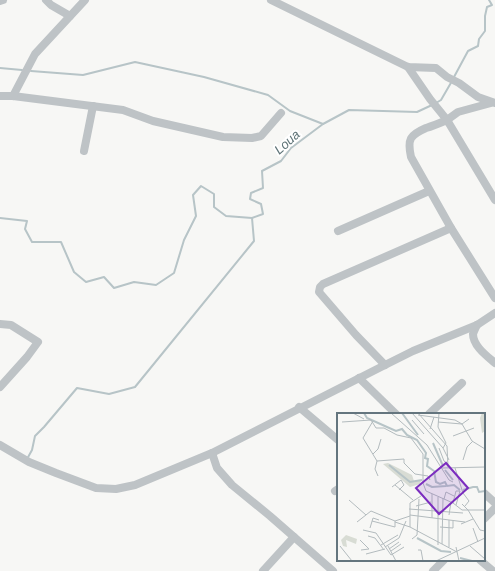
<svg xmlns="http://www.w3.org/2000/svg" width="495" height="571" viewBox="0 0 495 571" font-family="Helvetica,sans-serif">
<rect width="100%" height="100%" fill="#f7f7f5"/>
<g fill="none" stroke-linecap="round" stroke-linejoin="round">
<g stroke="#b7c4c7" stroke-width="2">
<path d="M 0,68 L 22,70"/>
<path d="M 31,71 L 83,75 L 135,62 L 204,77 L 268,95 L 290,111 L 323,124"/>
<path d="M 454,77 L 468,51 L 478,46 L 479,39 L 485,31 L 485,16 L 487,7 L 492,5 L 489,0"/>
<path d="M 436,103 L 441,100 L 452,81"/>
<path d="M 0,218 L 27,221 L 25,229 L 32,242 L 61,242 L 74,272 L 86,282 L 104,277 L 114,288 L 134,282 L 156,285 L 174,273 L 184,240 L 196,216 L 193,195 L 201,186 L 214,194 L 214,207 L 226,216 L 252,218 L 263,214 L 261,204 L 250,199 L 251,193 L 263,188 L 262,171 L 281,161 L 291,148 L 323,124 L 349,110 L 417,112 L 432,105"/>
<path d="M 27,459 L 32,450 L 35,436 L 44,427 L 77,388 L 109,394 L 135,387 L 254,241 L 252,218"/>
</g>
<g stroke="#bec3c6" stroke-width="8">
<path d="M 46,0 L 51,5 L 70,16"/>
<path d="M 271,0 L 408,67 L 436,68 L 447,77 L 459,83 L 478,97 L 495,103"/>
<path d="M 0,1 L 3,0"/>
<path d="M 408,67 L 430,99 L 447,120 L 458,112 L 491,103"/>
<path d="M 0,96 L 13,96 L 123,110 L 153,121 L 223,137 L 252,138 L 261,136 L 281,113"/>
<path d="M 13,96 L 35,54 L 85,0"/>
<path d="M 84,151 L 93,106"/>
<path d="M 495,200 L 447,120 C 440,123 433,126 426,128 C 410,135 407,139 411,157 L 451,228 L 495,298"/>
<path d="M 338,231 L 429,191"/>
<path d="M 0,324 L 11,325 L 38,342 L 27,357 L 0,387"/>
<path d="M 477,325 C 476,327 474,331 473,334 C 473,346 487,356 495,363"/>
<path d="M 385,365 L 356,335 L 319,292 L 320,287 L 323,284 L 451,228"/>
<path d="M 359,378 L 396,414"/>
<path d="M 299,407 L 338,440"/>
<path d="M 429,414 L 462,383"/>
<path d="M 0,445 L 29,462 L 56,473 L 96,488 L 116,489 L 135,485 L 212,453 L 385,365 L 413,351 L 477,325 L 495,313"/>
<path d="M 212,453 L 217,468 L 232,485 L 270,516 L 333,571"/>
<path d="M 335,491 L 338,489"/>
<path d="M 484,493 L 495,503"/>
<path d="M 484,519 L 495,508"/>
<path d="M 480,560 L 493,571"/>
<path d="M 263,571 L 294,537"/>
<path d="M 433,571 L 444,560"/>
</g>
</g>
<g text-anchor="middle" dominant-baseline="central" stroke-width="4" stroke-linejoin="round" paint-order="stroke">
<g font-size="13" font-style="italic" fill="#5f7478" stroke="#fff">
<text transform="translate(287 142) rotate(-42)">Loua</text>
</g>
</g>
<g transform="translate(337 413)">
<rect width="148" height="148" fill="#f7f7f5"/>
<path d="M 145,0 L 148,0 L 148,18 L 145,20 L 143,5 ZM 51,50 L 75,62 L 77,68 L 84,67 L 83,71 L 73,74 L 46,51 ZM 9,122 L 20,126 L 19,131 L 9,127 L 10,134 L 6,133 L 4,127 Z" fill="#d8dcd4"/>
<path fill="none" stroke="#b7c4c7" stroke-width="2" d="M 27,0 L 30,5 L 50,14 L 59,18 L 65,16 L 70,22 L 80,27 L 89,40 L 88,45 L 91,46 L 90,53 L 97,58 L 99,69 L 103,71 L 108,69 L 110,73 L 117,72 L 123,77M 65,0 L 81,22M 96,30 L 106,53M 52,52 L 73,69 L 85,67M 108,57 L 116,67M 89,71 L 95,74 L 109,73M 126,77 L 136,74 L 140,74 L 142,79 L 148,78M 80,125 L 104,138 L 114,139M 123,145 L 135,148"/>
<path fill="none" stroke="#b3bbbe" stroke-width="1" d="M 16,0 L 27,6M 54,0 L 90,32 L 112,67 L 116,69M 75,0 L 106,35M 81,0 L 110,33 L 111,54M 102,0 L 101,14 L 109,30 L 106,35 L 112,47M 81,2 L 118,7 L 125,11 L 135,28 L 148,36M 75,7 L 87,21M 36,8 L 26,25 L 40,48M 5,9 L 34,7 L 39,15 L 47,15 L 60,22 L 74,25 L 86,41 L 86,70 L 89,78 L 116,90 L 125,97 L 148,97M 101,9 L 125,11 L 132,6M 93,16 L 97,4M 116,23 L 137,15M 102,35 L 107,48 L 111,51M 36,41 L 41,36 L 44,26M 126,47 L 130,34 L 136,28M 105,55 L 148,54M 118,55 L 126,80 L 132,88 L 128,93M 41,63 L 38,56 L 40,48 L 67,46 L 67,50 L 78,61 L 91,63 L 93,67M 58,72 L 76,87M 55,74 L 64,67 L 67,72 L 62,77M 84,83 L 73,90 L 73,114 L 120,139M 107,86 L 109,79 L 117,83M 12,87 L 29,102M 116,90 L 119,78 L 123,78 L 119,92M 125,91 L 131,97 L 143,117 L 148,118M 79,93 L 94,89M 72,96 L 126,100M 73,102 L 128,109M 112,102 L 114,89M 95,105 L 95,81M 112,107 L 112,134M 35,108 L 58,114 L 58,108M 20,109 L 34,98 L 58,108 L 73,103M 58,109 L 73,114M 124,111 L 136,106M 103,114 L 116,115 L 116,108M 33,115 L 36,105 L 42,107M 136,115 L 141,129M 26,117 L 39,120 L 54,142 L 67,134M 31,123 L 38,125 L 47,137M 75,126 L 80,122 L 82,86M 23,127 L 32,136 L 24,137M 105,131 L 106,85M 44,132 L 61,122M 101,132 L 101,84M 3,133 L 15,148M 51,133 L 59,148M 133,133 L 148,146M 48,134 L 62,125 L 69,108M 119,134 L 122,148M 52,136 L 62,129M 81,137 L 84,137 L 86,148M 54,138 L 64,131M 29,141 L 48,136M 99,148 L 148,125"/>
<path fill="#7b2cbf" fill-opacity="0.15" stroke="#7b2cbf" stroke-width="2" d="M 109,50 L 131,75 L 102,101 L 79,75 Z"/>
<rect width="148" height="148" fill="none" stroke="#64757e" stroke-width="2"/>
</g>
</svg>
